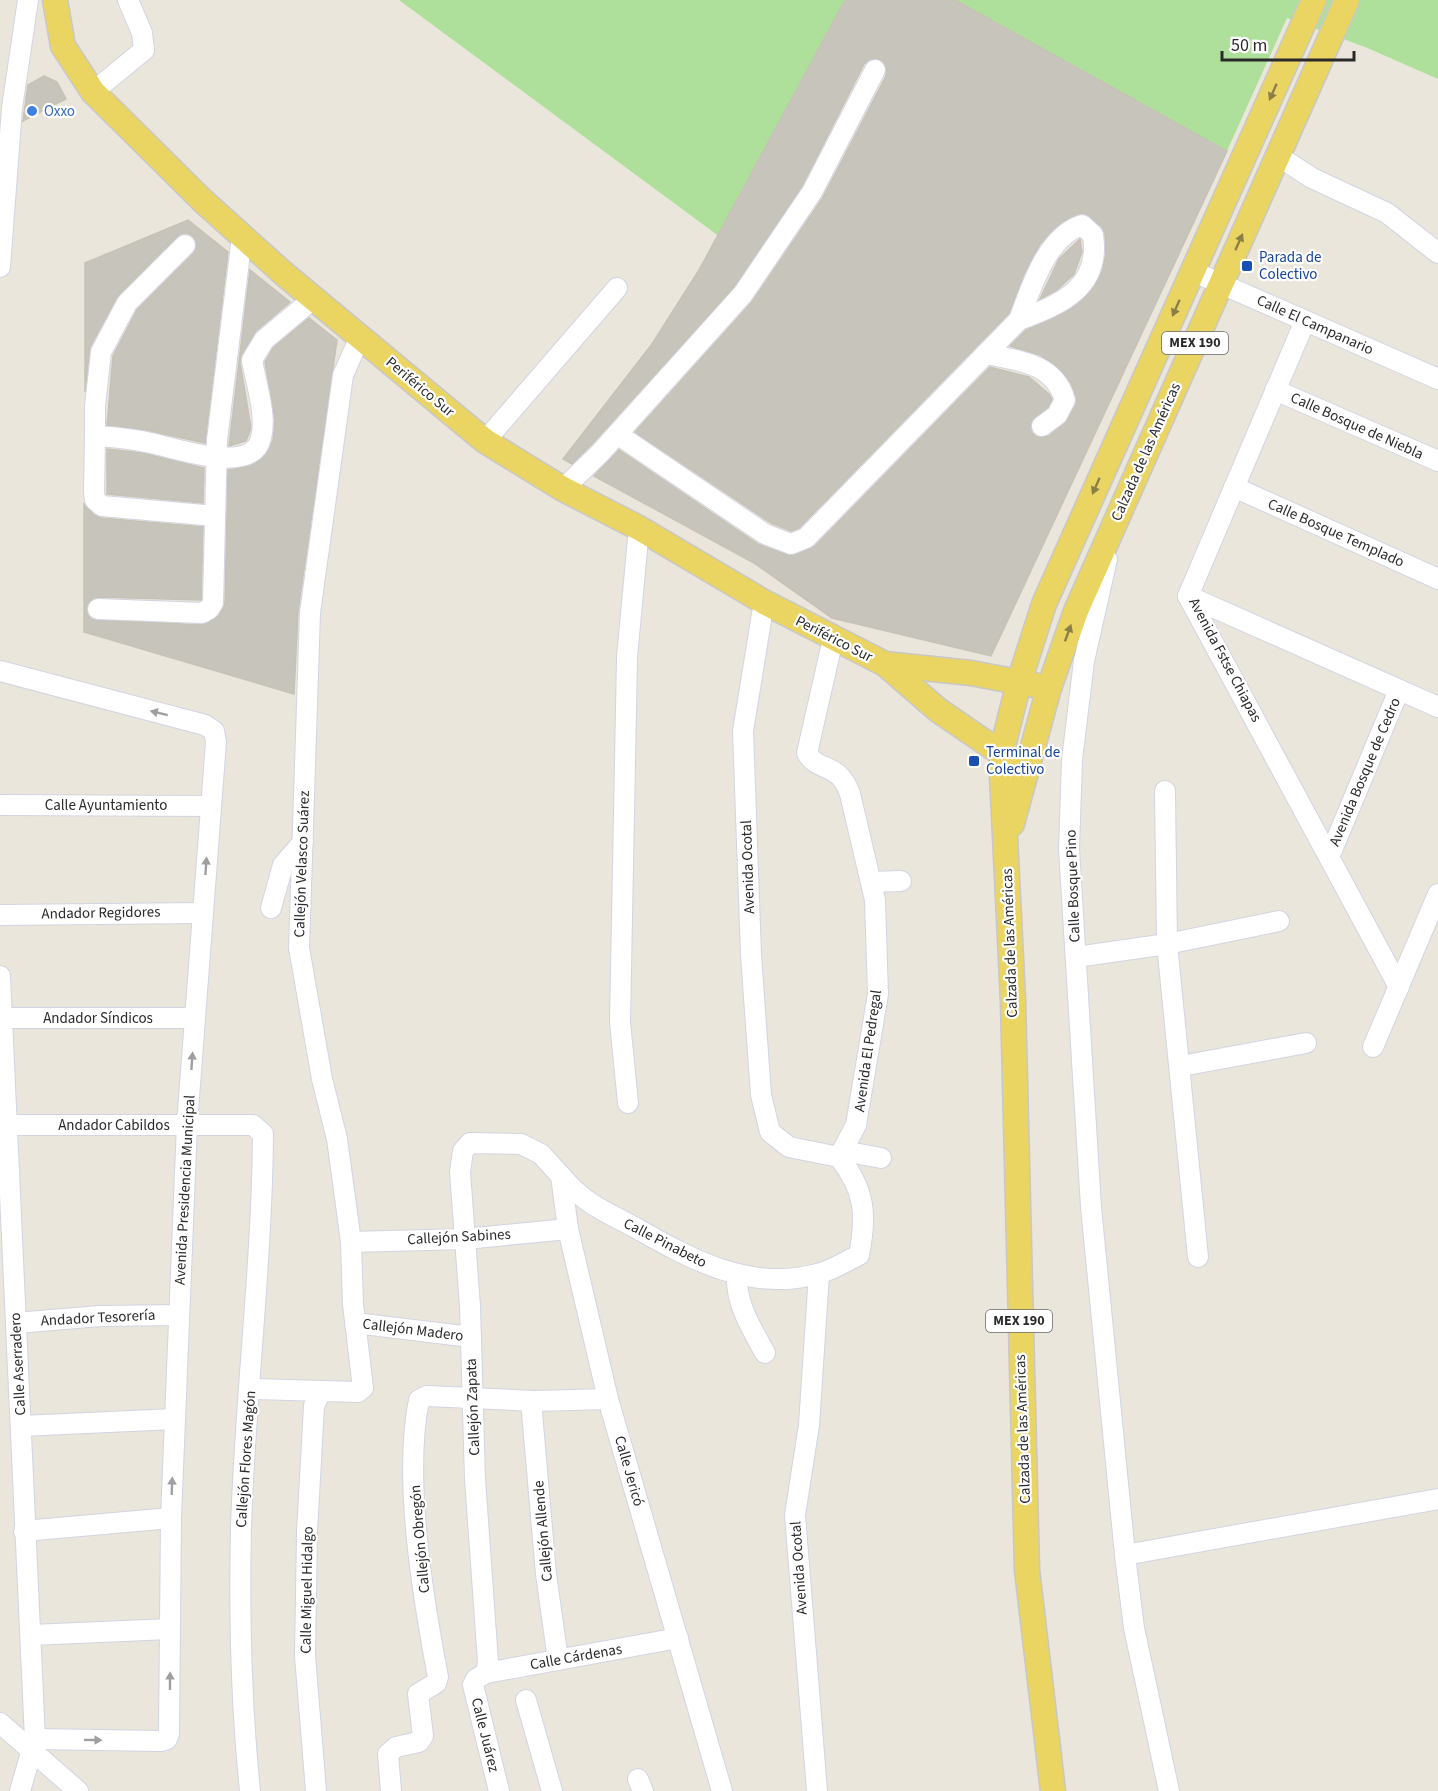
<svg xmlns="http://www.w3.org/2000/svg" width="1438" height="1791" viewBox="0 0 1438 1791" font-family="'Source Sans 3',sans-serif">
<rect width="100%" height="100%" fill="#ebe6dc"/>
<g fill="#aee09b">
<path d="M 399,0 L 845,0 L 720,237 Z"/>
<path d="M 955,0 L 1438,0 L 1438,79 L 1365,47 L 1287,18 L 1227,151 Z"/>
</g>
<g fill="#c7c4bb" stroke="#c7c2b6" stroke-width="1.5">
<path d="M 845,0 L 955,0 L 1227,151 L 991,656 L 832,618 L 754,563 L 594,476 L 619,450 L 758,544 L 787,555 L 795,555 L 815,546 L 990,367 L 1029,377 L 1049,394 L 1052,399 L 1048,407 L 1031,422 L 1032,433 L 1037,437 L 1049,436 L 1067,421 L 1077,400 L 1071,383 L 1062,371 L 1040,355 L 1010,346 L 1026,330 L 1071,309 L 1095,286 L 1106,255 L 1105,234 L 1101,226 L 1083,213 L 1062,222 L 1040,244 L 1024,274 L 1009,313 L 799,528 L 791,531 L 771,523 L 635,432 L 752,302 L 822,199 L 886,76 L 885,64 L 880,59 L 869,60 L 864,64 L 802,186 L 734,287 L 592,444 L 572,464 L 563,459 L 652,344 L 699,270 Z"/>
<path d="M 44,76 L 57,82 L 66,99 L 23,121 L 28,85 Z"/>
<path d="M 188,220 L 228,252 L 205,443 L 146,430 L 107,425 L 113,356 L 137,310 L 194,253 L 196,241 L 189,234 L 177,237 L 117,297 L 90,347 L 85,392 L 85,263 Z"/>
<path d="M 1080,239 L 1082,252 L 1074,274 L 1057,290 L 1040,299 L 1059,259 Z"/>
<path d="M 250,270 L 290,302 L 256,331 L 242,354 L 240,362 L 251,428 L 246,441 L 229,446 Z"/>
<path d="M 309,318 L 337,340 L 298,611 L 294,694 L 84,632 L 84,504 L 94,515 L 101,518 L 203,527 L 201,600 L 98,597 L 88,603 L 87,614 L 91,619 L 202,625 L 219,616 L 225,603 L 228,470 L 249,466 L 266,455 L 273,440 L 275,420 L 265,362 L 273,348 Z"/>
<path d="M 107,449 L 142,453 L 204,468 L 203,503 L 107,494 Z"/>
</g>
<g fill="none" stroke-linecap="round" stroke-linejoin="round">
<defs>
<g id="minor">
<path d="M 93,92 L 144,50 L 142,33 L 128,0"/>
<path d="M 1278,156 L 1312,178 L 1387,213 L 1438,253"/>
<path d="M 185,245 L 127,303 L 101,352 L 95,406 L 95,436 C 114,437 133,439 151,443 C 175,448 253,476 261,438 C 267,415 256,384 252,360 L 264,340 L 313,299"/>
<path d="M 0,267 L 12,108 L 28,0"/>
<path d="M 1192,271 L 1438,379"/>
<path d="M 1305,321 L 1188,596 L 1399,987"/>
<path d="M 986,354 C 1020,361 1054,363 1065,400 L 1057,415 L 1042,426"/>
<path d="M 1275,390 L 1438,461"/>
<path d="M 617,434 L 765,534 L 791,544 L 806,538 L 1019,320 C 1062,304 1101,287 1093,235 L 1082,225 C 1046,237 1031,288 1019,320"/>
<path d="M 95,436 L 94,492 L 95,500 L 102,506 L 215,516"/>
<path d="M 485,441 L 617,288"/>
<path d="M 1234,487 L 1438,579"/>
<path d="M 563,489 L 601,452 L 743,294 L 812,192 L 875,70"/>
<path d="M 1107,559 L 1084,661 L 1072,760 L 1069,849 L 1091,1207 L 1125,1555 L 1134,1628 L 1169,1791"/>
<path d="M 1188,596 L 1438,707"/>
<path d="M 764,602 L 743,731 L 751,955 L 761,1095 L 770,1132 L 789,1147 L 839,1157"/>
<path d="M 98,609 L 202,613 L 209,609 L 213,603 L 217,440 L 242,237"/>
<path d="M 833,639 L 807,753 C 818,773 839,761 850,794 L 875,900 L 878,994 L 856,1125 L 839,1157"/>
<path d="M 0,671 L 205,725 L 214,731 L 216,742 L 187,1124 L 171,1518 L 169,1734 L 167,1739 L 161,1741 L 35,1739"/>
<path d="M 1165,791 L 1167,944 L 1198,1257"/>
<path d="M 0,805 L 211,806"/>
<path d="M 1330,855 L 1399,690"/>
<path d="M 871,882 L 901,881"/>
<path d="M 271,908 L 283,865 L 303,842"/>
<path d="M 0,915 L 203,913"/>
<path d="M 1076,957 L 1167,944 L 1279,921"/>
<path d="M 0,976 L 35,1739 L 20,1791"/>
<path d="M 2,1018 L 195,1018"/>
<path d="M 1373,1047 L 1438,894"/>
<path d="M 1181,1066 L 1306,1043"/>
<path d="M 628,1103 L 620,1022 L 627,657 L 639,528"/>
<path d="M 6,1125 L 253,1125 L 263,1134 C 262,1266 245,1397 241,1528 C 239,1616 241,1703 250,1791"/>
<path d="M 843,1151 L 881,1158"/>
<path d="M 561,1176 C 587,1206 603,1210 636,1228 C 692,1260 751,1292 817,1274 C 831,1271 846,1261 859,1255 C 867,1215 865,1190 839,1157"/>
<path d="M 351,1242 L 465,1239 L 568,1229"/>
<path d="M 737,1274 C 735,1303 752,1329 765,1353"/>
<path d="M 16,1323 L 100,1316 L 179,1315"/>
<path d="M 355,1323 L 471,1337"/>
<path d="M 251,1389 L 358,1392 L 363,1388 L 353,1304 L 351,1242 L 337,1139 L 322,1079 L 299,948 L 310,613 L 343,375 L 360,337"/>
<path d="M 531,1401 L 546,1574 L 558,1660"/>
<path d="M 21,1426 L 175,1419"/>
<path d="M 24,1531 L 171,1518"/>
<path d="M 1125,1555 L 1438,1499"/>
<path d="M 31,1635 L 170,1629"/>
<path d="M 486,1673 L 488,1662 L 475,1479 L 470,1306 L 460,1172 L 463,1151 L 470,1143 L 521,1144 L 541,1154 L 561,1176 L 568,1229 L 608,1399 L 722,1791"/>
<path d="M 526,1700 L 552,1791"/>
<path d="M 0,1723 L 78,1791"/>
<path d="M 638,1779 L 643,1791"/>
<path d="M 316,1791 L 305,1656 L 307,1532 L 314,1406 L 321,1391"/>
<path d="M 391,1791 L 388,1754 L 396,1747 L 419,1742 L 423,1736 L 418,1694 L 436,1683 L 438,1677 C 423,1598 403,1478 419,1400 L 427,1396 L 535,1401 L 608,1399"/>
<path d="M 499,1791 L 473,1685 L 476,1679 L 486,1673 L 678,1638"/>
<path d="M 817,1791 L 795,1515 L 809,1425 L 819,1274"/>
</g>
<g id="major">
<path d="M 55,0 L 63,46 L 93,92 L 203,201 L 283,273 L 485,441 L 563,489 L 639,528 L 764,602 L 885,664 L 971,673 L 1049,688"/>
<path d="M 885,664 L 938,710 L 1014,762"/>
<path d="M 1012,824 L 1049,688 L 1076,611 L 1347,0"/>
<path d="M 1053,1791 L 1027,1570 L 1013,1000 L 1001,754 L 1019,682 L 1044,604 L 1314,0"/>
</g>
</defs>
<use href="#minor" stroke="#d2d4e2" stroke-width="22"/>
<use href="#major" stroke="#c8c8c8" stroke-width="27"/>
<use href="#minor" stroke="#fff" stroke-width="20"/>
<use href="#major" stroke="#ead462" stroke-width="24"/>
</g>
<defs><path id="oneway-solid" d="M-6-.8H1V-3.2L6.5 0L1 3.2V.8H-6Z" transform="scale(1.5)"/></defs>
<g fill="#8a7f46">
<use href="#oneway-solid" transform="translate(1273 92) rotate(114)"/>
<use href="#oneway-solid" transform="translate(1239 242) rotate(-66)"/>
<use href="#oneway-solid" transform="translate(1176 308) rotate(114)"/>
<use href="#oneway-solid" transform="translate(1096 486) rotate(114)"/>
<use href="#oneway-solid" transform="translate(1068 633) rotate(-70)"/>
</g>
<g fill="#9f9f9f">
<use href="#oneway-solid" transform="translate(159 713) rotate(-166)"/>
<use href="#oneway-solid" transform="translate(206 866) rotate(-86)"/>
<use href="#oneway-solid" transform="translate(192 1061) rotate(-86)"/>
<use href="#oneway-solid" transform="translate(172 1486) rotate(-88)"/>
<use href="#oneway-solid" transform="translate(170 1681) rotate(-90)"/>
<use href="#oneway-solid" transform="translate(93 1740) rotate(1)"/>
</g>
<circle fill="#3f7fe0" stroke="#fff" stroke-width="2" cx="32" cy="111" r="6"/>
<g fill="#1a4fb4" stroke="#fff" stroke-width="2">
<rect x="1241" y="260" width="12" height="12" rx="3"/>
<rect x="968" y="755" width="12" height="12" rx="3"/>
</g>
<g text-anchor="middle" dominant-baseline="central" stroke-width="4.5" stroke-linejoin="round" paint-order="stroke">
<g fill="#fff" stroke="#6a6a6a" stroke-width="1.5">
<rect x="1162" y="332" width="66" height="22" rx="4.5"/>
<rect x="986" y="1310" width="66" height="22" rx="4.5"/>
</g>
<g font-size="14" font-weight="bold" fill="#2a2a2a">
<text x="1195" y="343">MEX 190</text>
<text x="1019" y="1321">MEX 190</text>
</g>
<g font-size="15" fill="#366cbe" stroke="#fff" text-anchor="start">
<text x="44" y="111">Oxxo</text>
</g>
<g font-size="15" fill="#164399" stroke="#fff" text-anchor="start">
<text x="1259" y="257">Parada de<tspan x="1259" dy="17">Colectivo</tspan></text>
<text x="986" y="752">Terminal de<tspan x="986" dy="17">Colectivo</tspan></text>
</g>
<g font-size="15" fill="#2a2a2a" stroke="#fff">
<text transform="translate(1315 325) rotate(24)">Calle El Campanario</text>
<text transform="translate(420 387) rotate(40)">Periférico Sur</text>
<text transform="translate(1357 426) rotate(24)">Calle Bosque de Niebla</text>
<text transform="translate(1146 452) rotate(-66)">Calzada de las Américas</text>
<text transform="translate(1336 533) rotate(24)">Calle Bosque Templado</text>
<text transform="translate(834 639) rotate(27)">Periférico Sur</text>
<text transform="translate(1225 660) rotate(62)">Avenida Fstse Chiapas</text>
<text transform="translate(1365 772) rotate(-67)">Avenida Bosque de Cedro</text>
<text x="106" y="805">Calle Ayuntamiento</text>
<text transform="translate(302 864) rotate(-88)">Callejón Velasco Suárez</text>
<text transform="translate(748 867) rotate(-92)">Avenida Ocotal</text>
<text transform="translate(1073 886) rotate(-92)">Calle Bosque Pino</text>
<text transform="translate(101 913) rotate(-1)">Andador Regidores</text>
<text transform="translate(1010 943) rotate(-92)">Calzada de las Américas</text>
<text x="98" y="1018">Andador Síndicos</text>
<text transform="translate(868 1051) rotate(-82)">Avenida El Pedregal</text>
<text x="114" y="1125">Andador Cabildos</text>
<text transform="translate(185 1190) rotate(-87)">Avenida Presidencia Municipal</text>
<text transform="translate(459 1237) rotate(-3)">Callejón Sabines</text>
<text transform="translate(665 1243) rotate(27)">Calle Pinabeto</text>
<text transform="translate(98 1318) rotate(-3)">Andador Tesorería</text>
<text transform="translate(413 1330) rotate(7)">Callejón Madero</text>
<text transform="translate(18 1364) rotate(-93)">Calle Aserradero</text>
<text transform="translate(473 1407) rotate(-92)">Callejón Zapata</text>
<text transform="translate(1023 1429) rotate(-92)">Calzada de las Américas</text>
<text transform="translate(246 1459) rotate(-86)">Callejón Flores Magón</text>
<text transform="translate(629 1471) rotate(74)">Calle Jericó</text>
<text transform="translate(543 1531) rotate(-95)">Callejón Allende</text>
<text transform="translate(420 1539) rotate(-95)">Callejón Obregón</text>
<text transform="translate(799 1568) rotate(-94)">Avenida Ocotal</text>
<text transform="translate(307 1590) rotate(-89)">Calle Miguel Hidalgo</text>
<text transform="translate(576 1657) rotate(-10)">Calle Cárdenas</text>
<text transform="translate(485 1735) rotate(76)">Calle Juárez</text>
</g>
</g>
<path d="M1222 51v9h132v-9" fill="none" stroke="#2a2a2a" stroke-width="3"/>
<text x="1231" y="51" font-size="18" fill="#2a2a2a" stroke="#ffffff" stroke-width="4.5" paint-order="stroke">50 m</text>
</svg>
